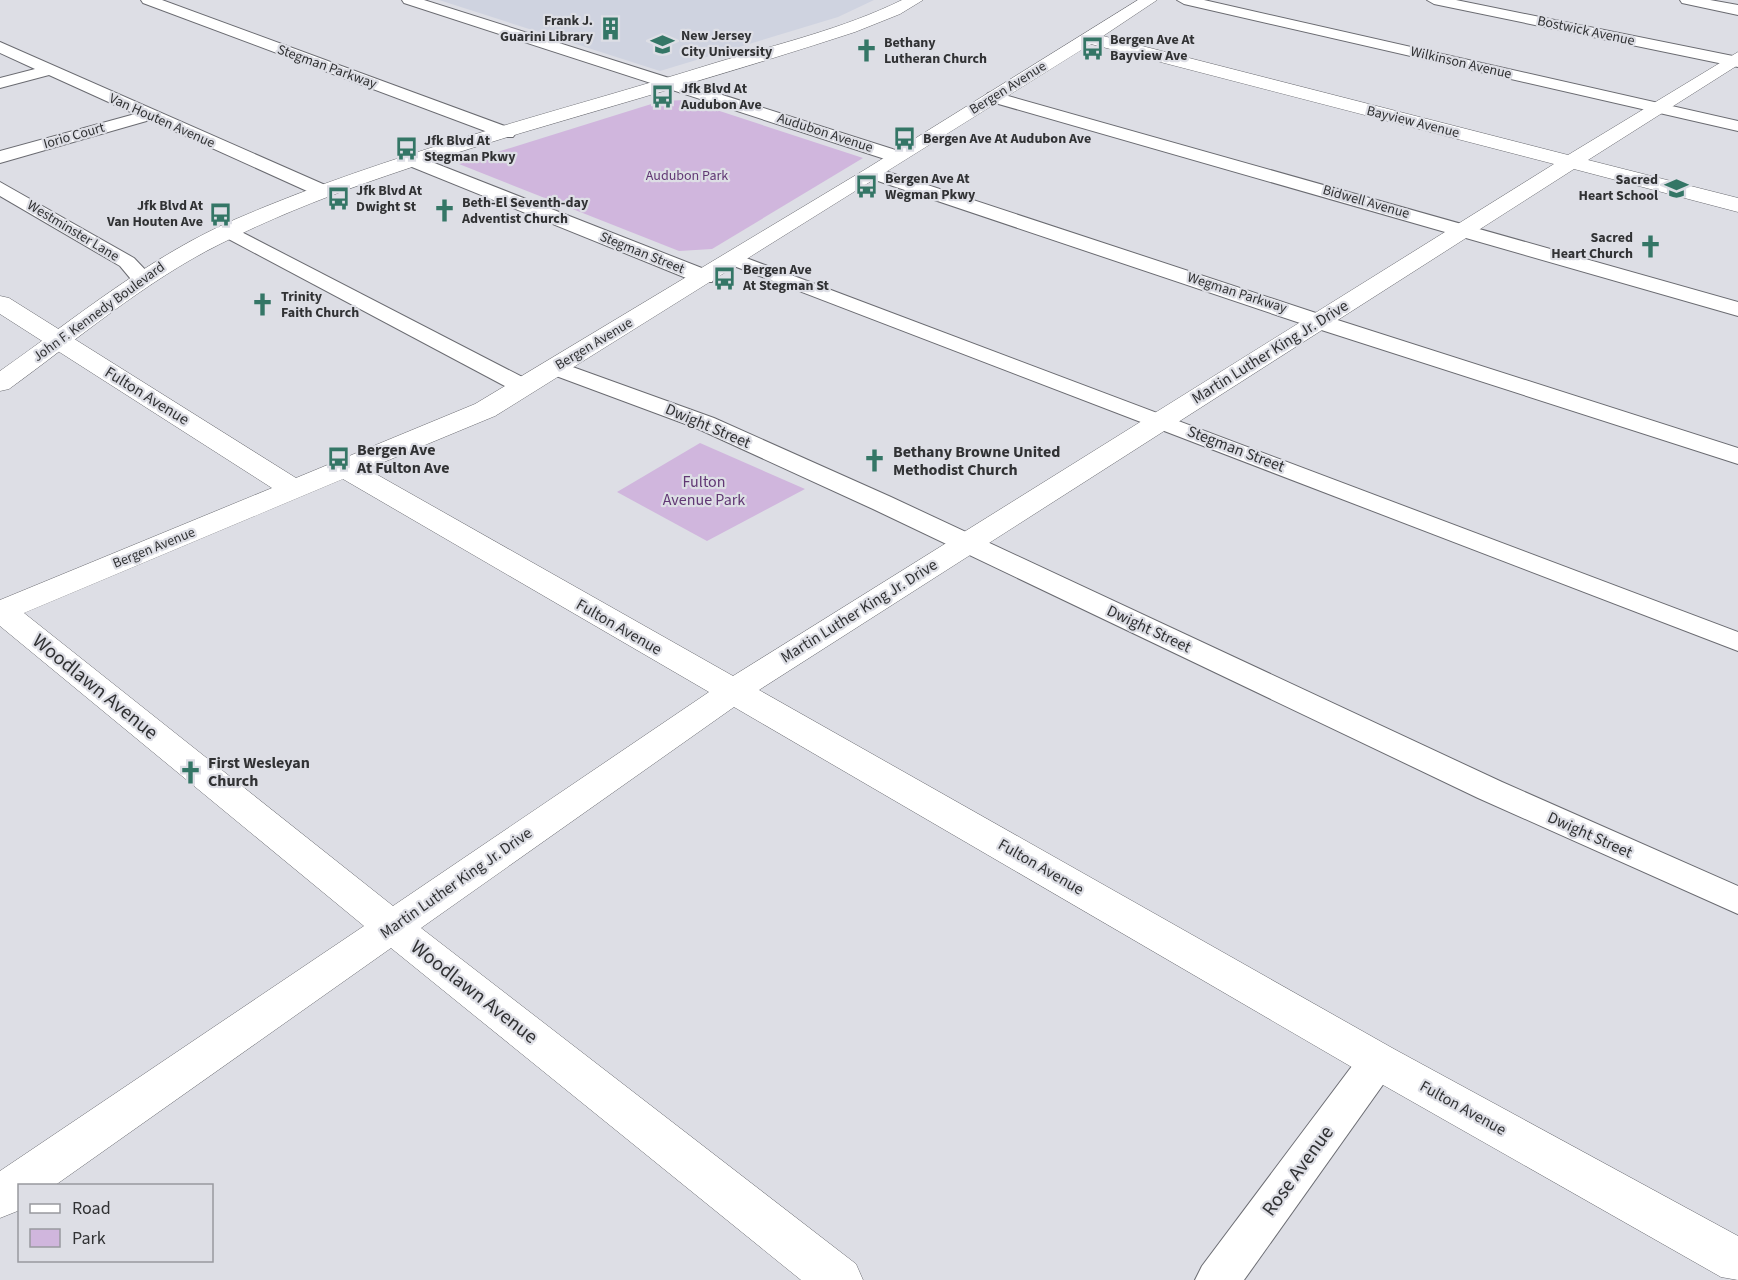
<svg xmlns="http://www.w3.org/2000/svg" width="1738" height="1280" viewBox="0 0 1738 1280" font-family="'Source Sans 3',sans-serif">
<rect width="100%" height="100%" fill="#dddee5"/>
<path fill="#cfd3e0" d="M 439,0 L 874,0 L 838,17 L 660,71 Z"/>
<g fill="#d0b6dd">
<path d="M 686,100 L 863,158 L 712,249 L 679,251 L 459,164 L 661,101 Z"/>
<path d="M 700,443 L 805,489 L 707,541 L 617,492 Z"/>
</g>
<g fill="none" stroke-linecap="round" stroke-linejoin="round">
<defs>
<g id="minor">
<path d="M 141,0 L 162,0 L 513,129 L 516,133 L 513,137 L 501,137 L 143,3 Z"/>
<path d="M 402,0 L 424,0 L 905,153 L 907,157 L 898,163 L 891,161 L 404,3 Z"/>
<path d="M 1177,0 L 1204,0 L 1738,121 L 1738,131 L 1184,4 Z"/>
<path d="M 1427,0 L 1456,0 L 1738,57 L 1738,67 L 1434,4 Z"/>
<path d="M 1680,0 L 1710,0 L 1738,5 L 1738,15 L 1682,3 Z"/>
<path d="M 0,42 L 332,188 L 335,192 L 332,196 L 318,196 L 150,120 L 0,163 L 0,151 L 135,114 L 49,75 L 0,88 L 0,78 L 35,69 L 0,53 Z"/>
<path d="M 994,92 L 1738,302 L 1738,316 L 988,101 L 985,97 L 988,93 Z"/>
<path d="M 414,155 L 712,272 L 715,277 L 712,282 L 696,282 L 407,165 L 405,161 L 407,157 Z"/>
<path d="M 873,167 L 1325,316 L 1738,448 L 1738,464 L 1309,326 L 866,177 L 864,173 Z"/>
<path d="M 0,182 L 134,258 L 154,279 L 151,284 L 135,284 L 120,266 L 0,196 Z"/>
<path d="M 228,225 L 532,382 L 536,387 L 532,392 L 524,394 L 516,392 L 221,235 L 218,231 L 221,227 Z"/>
<path d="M 733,253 L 1738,632 L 1738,651 L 726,263 L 722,259 L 726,255 Z"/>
<path d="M 556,361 L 714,418 L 891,497 L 1502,782 L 1738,886 L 1738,914 L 1478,798 L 873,509 L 696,428 L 548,373 L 544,368 L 548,363 Z"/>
<path d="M 1378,1045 L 1392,1050 L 1398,1061 L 1392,1072 L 1244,1280 L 1195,1280 L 1202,1266 L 1364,1050 Z"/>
</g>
<path id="tertiary" d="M 1138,0 L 1157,0 L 1103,36 L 1568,155 L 1738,52 L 1738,65 L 1588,160 L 1738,198 L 1738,212 L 1574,169 L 759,690 L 1394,1049 L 1738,1236 L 1738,1280 L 1721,1277 L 1362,1073 L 734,707 L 421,928 L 856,1264 L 863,1280 L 801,1280 L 391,948 L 54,1186 L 20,1186 L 20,1210 L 0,1218 L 0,1171 L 364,926 L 0,626 L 0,600 L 272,488 L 0,314 L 0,296 L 9,298 L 296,478 L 475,404 L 866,169 ZM 1091,44 L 1554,164 L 733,676 L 367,469 L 495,416 ZM 343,479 L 709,692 L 393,906 L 24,613 Z"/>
<path id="primary" d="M 902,0 L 923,0 L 900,14 L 855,32 C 745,68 633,100 521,133 C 419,164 315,196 220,244 C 144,282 78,339 9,389 L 0,391 L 0,371 C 77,317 150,256 236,219 C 391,152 555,113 715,63 C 778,44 843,29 902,0 Z"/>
</defs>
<use href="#minor" stroke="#6a6b71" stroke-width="2"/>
<use href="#tertiary" stroke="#6a6b71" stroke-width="1"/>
<use href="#primary" stroke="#6a6b71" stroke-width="1"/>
<use href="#minor" fill="#fff" fill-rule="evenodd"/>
<use href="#tertiary" fill="#fff" fill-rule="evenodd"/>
<use href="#primary" fill="#fff" fill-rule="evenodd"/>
</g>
<defs>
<symbol id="building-bare" viewBox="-9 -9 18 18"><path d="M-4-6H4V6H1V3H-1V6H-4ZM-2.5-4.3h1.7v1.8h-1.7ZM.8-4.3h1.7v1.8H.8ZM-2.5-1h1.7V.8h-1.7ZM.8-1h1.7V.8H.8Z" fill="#347666" stroke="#dddee5" stroke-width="2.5" paint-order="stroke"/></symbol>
<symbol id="university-bare" viewBox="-9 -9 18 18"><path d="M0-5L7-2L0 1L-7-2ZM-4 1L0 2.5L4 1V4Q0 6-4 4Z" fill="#347666" stroke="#dddee5" stroke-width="2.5" paint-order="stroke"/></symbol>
<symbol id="bus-bare" viewBox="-9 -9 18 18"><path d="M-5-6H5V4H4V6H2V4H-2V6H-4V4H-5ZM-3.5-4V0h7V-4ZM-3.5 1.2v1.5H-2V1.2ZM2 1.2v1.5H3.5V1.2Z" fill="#347666" stroke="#dddee5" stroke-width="2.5" paint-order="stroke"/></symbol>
<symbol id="church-bare" viewBox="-9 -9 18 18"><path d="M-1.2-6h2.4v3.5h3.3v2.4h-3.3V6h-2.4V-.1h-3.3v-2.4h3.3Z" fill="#347666" stroke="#dddee5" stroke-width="2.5" paint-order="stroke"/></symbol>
<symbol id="school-bare" viewBox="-9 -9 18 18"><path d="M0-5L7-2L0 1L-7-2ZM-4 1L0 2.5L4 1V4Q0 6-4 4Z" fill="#347666" stroke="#dddee5" stroke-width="2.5" paint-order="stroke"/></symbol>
</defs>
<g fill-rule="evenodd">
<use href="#building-bare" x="594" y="12" width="33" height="33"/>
<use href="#university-bare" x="646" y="28" width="33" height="33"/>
<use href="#bus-bare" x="1076" y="32" width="33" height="33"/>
<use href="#church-bare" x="850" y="34" width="33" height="33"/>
<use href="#bus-bare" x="646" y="80" width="33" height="33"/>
<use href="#bus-bare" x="888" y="122" width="33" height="33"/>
<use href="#bus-bare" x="390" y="132" width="33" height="33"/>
<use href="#bus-bare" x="850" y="170" width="33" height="33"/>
<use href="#school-bare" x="1660" y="172" width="33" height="33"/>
<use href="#bus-bare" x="322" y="182" width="33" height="33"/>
<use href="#church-bare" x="428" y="194" width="33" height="33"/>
<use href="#bus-bare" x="204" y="198" width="33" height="33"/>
<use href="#church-bare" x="1634" y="230" width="33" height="33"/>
<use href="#bus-bare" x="708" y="262" width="33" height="33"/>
<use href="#church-bare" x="246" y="288" width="33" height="33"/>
<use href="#bus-bare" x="322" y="442" width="33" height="33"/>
<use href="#church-bare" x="858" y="444" width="33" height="33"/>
<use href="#church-bare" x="174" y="756" width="33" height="33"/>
</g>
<g text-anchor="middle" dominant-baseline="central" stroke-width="4.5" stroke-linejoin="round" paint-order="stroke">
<g font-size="14" font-weight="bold" fill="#313234" stroke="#dddee5" text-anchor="start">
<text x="593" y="21" text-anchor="end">Frank J.<tspan x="593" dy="16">Guarini Library</tspan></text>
<text x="681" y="36">New Jersey<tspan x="681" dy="16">City University</tspan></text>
<text x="1110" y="40">Bergen Ave At<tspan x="1110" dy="16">Bayview Ave</tspan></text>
<text x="884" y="43">Bethany<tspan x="884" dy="16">Lutheran Church</tspan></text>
<text x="681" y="89">Jfk Blvd At<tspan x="681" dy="16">Audubon Ave</tspan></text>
<text x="923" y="139">Bergen Ave At Audubon Ave</text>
<text x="424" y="141">Jfk Blvd At<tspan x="424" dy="16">Stegman Pkwy</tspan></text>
<text x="885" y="179">Bergen Ave At<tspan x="885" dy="16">Wegman Pkwy</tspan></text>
<text x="1658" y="180" text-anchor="end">Sacred<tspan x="1658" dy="16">Heart School</tspan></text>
<text x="356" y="191">Jfk Blvd At<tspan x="356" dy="16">Dwight St</tspan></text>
<text x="462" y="203">Beth-El Seventh-day<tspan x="462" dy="16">Adventist Church</tspan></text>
<text x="203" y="206" text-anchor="end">Jfk Blvd At<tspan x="203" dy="16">Van Houten Ave</tspan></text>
<text x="1633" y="238" text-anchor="end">Sacred<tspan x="1633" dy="16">Heart Church</tspan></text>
<text x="743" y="270">Bergen Ave<tspan x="743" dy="16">At Stegman St</tspan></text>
<text x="281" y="297">Trinity<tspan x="281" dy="16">Faith Church</tspan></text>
</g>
<g font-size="14" fill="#313234" stroke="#dddee5">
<text transform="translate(1586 31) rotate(12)">Bostwick Avenue</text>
<text transform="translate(1461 63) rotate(13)">Wilkinson Avenue</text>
<text transform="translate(327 67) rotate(20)">Stegman Parkway</text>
<text transform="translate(1008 88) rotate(-32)">Bergen Avenue</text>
<text transform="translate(162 121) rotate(24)">Van Houten Avenue</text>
<text transform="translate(1413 122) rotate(14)">Bayview Avenue</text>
<text transform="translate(825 133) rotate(18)">Audubon Avenue</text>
<text transform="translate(74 136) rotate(-16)">Iorio Court</text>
<text transform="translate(1366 202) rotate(16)">Bidwell Avenue</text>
<text transform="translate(73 231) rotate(31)">Westminster Lane</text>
<text transform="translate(642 253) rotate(22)">Stegman Street</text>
<text transform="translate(1237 293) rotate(18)">Wegman Parkway</text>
<text transform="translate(99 312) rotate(-36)">John F. Kennedy Boulevard</text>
<text transform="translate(594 344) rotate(-31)">Bergen Avenue</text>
<text transform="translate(154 548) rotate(-22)">Bergen Avenue</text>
</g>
<g font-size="14" fill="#613874" stroke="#dddee5">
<text x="687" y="176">Audubon Park</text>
</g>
<g font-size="16" fill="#313234" stroke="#dddee5">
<text transform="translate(1270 352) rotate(-32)">Martin Luther King Jr. Drive</text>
<text transform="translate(147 396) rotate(32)">Fulton Avenue</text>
<text transform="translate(708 426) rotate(23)">Dwight Street</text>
<text transform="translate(1236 449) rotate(21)">Stegman Street</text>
<text transform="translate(859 611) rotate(-32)">Martin Luther King Jr. Drive</text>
<text transform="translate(619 627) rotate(30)">Fulton Avenue</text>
<text transform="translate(1149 629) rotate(25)">Dwight Street</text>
<text transform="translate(1590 835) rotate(24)">Dwight Street</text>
<text transform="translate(1041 867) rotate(30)">Fulton Avenue</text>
<text transform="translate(456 883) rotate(-35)">Martin Luther King Jr. Drive</text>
<text transform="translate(1463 1108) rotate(29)">Fulton Avenue</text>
</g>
<g font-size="16" font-weight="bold" fill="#313234" stroke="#dddee5" text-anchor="start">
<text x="357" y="450">Bergen Ave<tspan x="357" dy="18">At Fulton Ave</tspan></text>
<text x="893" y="452">Bethany Browne United<tspan x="893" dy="18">Methodist Church</tspan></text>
<text x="208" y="763">First Wesleyan<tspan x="208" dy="18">Church</tspan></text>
</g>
<g font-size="16" fill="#613874" stroke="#dddee5">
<text x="704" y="482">Fulton<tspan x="704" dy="18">Avenue Park</tspan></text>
</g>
<g font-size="20" fill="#313234" stroke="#dddee5">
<text transform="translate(95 687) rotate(39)">Woodlawn Avenue</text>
<text transform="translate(474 992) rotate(38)">Woodlawn Avenue</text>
<text transform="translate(1298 1171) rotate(-54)">Rose Avenue</text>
</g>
</g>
<rect x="18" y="1184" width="195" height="78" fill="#dddee5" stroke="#98999e" stroke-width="1.5"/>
<rect x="30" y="1204" width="30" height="9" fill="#ffffff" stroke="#98999e" stroke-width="1.5"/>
<text x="72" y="1214" font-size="18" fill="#313234">Road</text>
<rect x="30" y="1229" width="30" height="18" fill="#d0b6dd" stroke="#98999e" stroke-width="1.5"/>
<text x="72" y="1244" font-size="18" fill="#313234">Park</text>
</svg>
